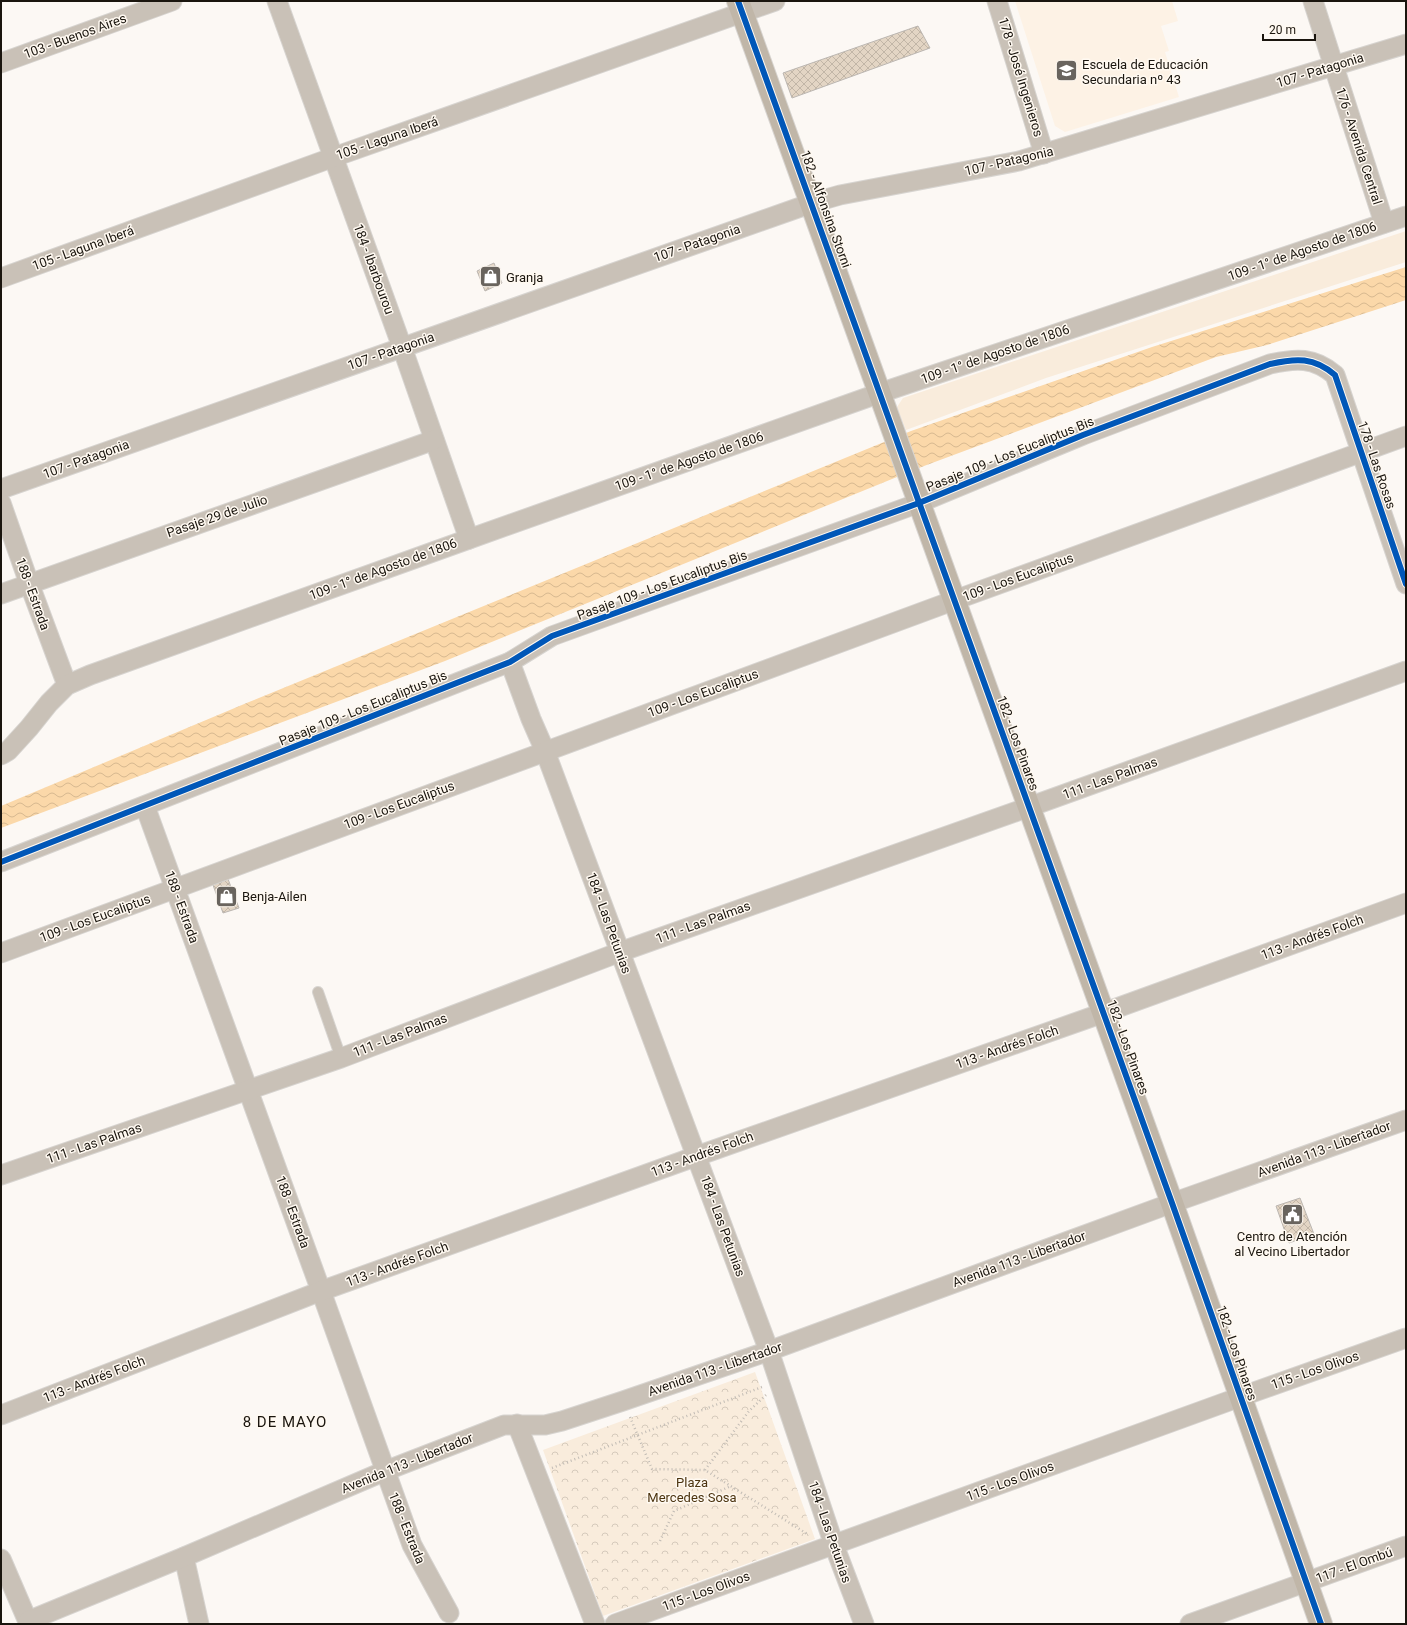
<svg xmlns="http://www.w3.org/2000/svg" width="1407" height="1625" viewBox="0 0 1407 1625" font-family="Roboto,sans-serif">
<defs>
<pattern id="park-crowns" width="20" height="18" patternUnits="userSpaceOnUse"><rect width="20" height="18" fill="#f9ecdc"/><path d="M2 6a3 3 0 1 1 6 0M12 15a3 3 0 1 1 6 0" fill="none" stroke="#d5cabc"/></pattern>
<pattern id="water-waves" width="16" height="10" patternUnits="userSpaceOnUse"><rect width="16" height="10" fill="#fbd8a9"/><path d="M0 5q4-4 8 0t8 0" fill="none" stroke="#d7b890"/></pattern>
<pattern id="building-cross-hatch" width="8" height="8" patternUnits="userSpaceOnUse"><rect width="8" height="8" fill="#e3d5c4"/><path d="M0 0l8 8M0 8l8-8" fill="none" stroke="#c2b6a7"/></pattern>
</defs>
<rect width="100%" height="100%" fill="#fcf8f4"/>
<path fill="#fdf2e5" d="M 1015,1 L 1172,1 L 1178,21 L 1161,26 L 1169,51 L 1165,52 L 1179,97 L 1065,132 L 1055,126 Z"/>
<path fill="#f9ecdc" d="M 1406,231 L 1406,262 L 1046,378 L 906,430 L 897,407 L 903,398 Z"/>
<path fill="url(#park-crowns)" d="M 755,1372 L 815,1539 L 603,1616 L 543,1450 Z"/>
<path fill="url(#water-waves)" d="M 1406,267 L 1406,300 L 1267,345 L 1216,357 L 924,466 L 445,661 L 1,828 L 1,806 L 249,702 L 911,431 L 1152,347 Z"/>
<g fill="url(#building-cross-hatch)" stroke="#bcb7b2">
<path d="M 918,26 L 930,48 L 792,98 L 783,73 Z"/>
<path d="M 494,263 L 502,283 L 485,291 L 477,271 Z"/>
<path d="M 228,879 L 239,908 L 223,913 L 213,885 Z"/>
<path d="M 1300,1198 L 1314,1234 L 1289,1243 L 1276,1206 Z"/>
</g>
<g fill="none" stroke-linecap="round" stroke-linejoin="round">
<defs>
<path id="lane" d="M 318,992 L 341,1058"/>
<g id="street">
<path d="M 277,1 L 402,347 L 469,539"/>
<path d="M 997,1 L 1044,154"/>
<path d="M 1313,1 L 1384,223"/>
<path d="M 1,63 L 172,1"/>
<path d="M 1,278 L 334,157 L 775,1"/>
<path d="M 1,489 L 812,203 L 840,195 L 1019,161 L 1406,44"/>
<path d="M 1,503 L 29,583 L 67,685"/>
<path d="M 1,594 L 434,440"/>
<path d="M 510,662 L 531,719 L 545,751 L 769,1351 L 834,1545 L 864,1624"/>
<path d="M 1,755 L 8,751 L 29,728 L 49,703 L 67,685 L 90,675 L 469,539 L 880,393 L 1406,216"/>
<path d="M 145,806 L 321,1291 L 412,1545 L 449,1613"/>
<path d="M 1,862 L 510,662 L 552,636 L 919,503 L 1083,435 L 1270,364 C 1296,358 1314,357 1335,375 L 1406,584"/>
<path d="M 1,953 L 955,600 L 1406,436"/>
<path d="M 1,1175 L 341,1058 L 620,952 L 1029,807 L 1406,671"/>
<path d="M 1,1415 L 321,1291 L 697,1156 L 1103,1013 L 1406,903"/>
<path d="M 517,1424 L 595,1624"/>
<path d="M 184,1557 L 199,1624"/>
<path d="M 1,1559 L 29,1624"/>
<path d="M 28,1621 L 184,1557 L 385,1471 L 504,1425 L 545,1425 L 562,1421 L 623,1401 L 769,1351 L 1172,1203 L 1406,1120"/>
<path d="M 615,1624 L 1240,1397 L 1406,1338"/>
<path d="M 1190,1624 L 1406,1546"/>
</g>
<path id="secondary" d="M 738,1 L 1172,1203 L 1321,1624"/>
</defs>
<use href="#lane" stroke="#d7d4d0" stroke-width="12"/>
<use href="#street" stroke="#d7d4d0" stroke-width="21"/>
<use href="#secondary" stroke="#d7d4d0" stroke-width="24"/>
<g stroke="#c2bcb5" stroke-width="2.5" stroke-dasharray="1 3" stroke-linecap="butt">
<path d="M 630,1417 L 652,1469 L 705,1470 L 809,1535"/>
<path d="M 552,1468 L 762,1387"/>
<path d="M 705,1470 L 749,1411 L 766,1395"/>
<path d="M 660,1541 L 674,1511 L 731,1486"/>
</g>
<use href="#lane" stroke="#c9c1b7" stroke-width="10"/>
<use href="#street" stroke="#c9c1b7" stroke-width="19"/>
<use href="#secondary" stroke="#c0b6a8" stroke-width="22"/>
<defs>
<g id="cycleway">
<path d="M 738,1 L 1172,1203 L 1321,1624"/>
<path d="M 1,862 L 510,662 L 552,636 L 919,503 L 1083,435 L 1270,364 C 1296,358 1314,357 1335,375 L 1406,584"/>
</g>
</defs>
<use href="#cycleway" stroke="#fff9f1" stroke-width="8"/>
<use href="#cycleway" stroke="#0057b8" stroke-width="6"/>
</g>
<defs>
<symbol id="school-square" viewBox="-11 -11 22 22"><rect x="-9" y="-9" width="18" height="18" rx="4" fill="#69645e" stroke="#fff9f1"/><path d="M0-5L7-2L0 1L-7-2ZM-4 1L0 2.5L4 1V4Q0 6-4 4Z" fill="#fff"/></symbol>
<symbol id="shop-square" viewBox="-11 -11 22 22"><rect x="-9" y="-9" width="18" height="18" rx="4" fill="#69645e" stroke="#fff9f1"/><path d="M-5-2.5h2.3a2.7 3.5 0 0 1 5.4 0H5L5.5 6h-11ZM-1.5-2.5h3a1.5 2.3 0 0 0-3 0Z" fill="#fff"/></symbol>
<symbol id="civic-square" viewBox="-11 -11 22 22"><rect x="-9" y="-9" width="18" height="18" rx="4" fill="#69645e" stroke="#fff9f1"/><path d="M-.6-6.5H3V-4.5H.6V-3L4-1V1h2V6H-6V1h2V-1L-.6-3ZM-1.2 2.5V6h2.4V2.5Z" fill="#fff"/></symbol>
</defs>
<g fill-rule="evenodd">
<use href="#school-square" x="1054" y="58" width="25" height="25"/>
<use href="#shop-square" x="478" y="264" width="25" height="25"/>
<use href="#shop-square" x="214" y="884" width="25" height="25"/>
<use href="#civic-square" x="1280" y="1202" width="25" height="25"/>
</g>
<g text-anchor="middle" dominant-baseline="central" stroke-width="3" stroke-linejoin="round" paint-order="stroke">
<g font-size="13" fill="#1a150e" stroke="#fff9f1">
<text transform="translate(75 36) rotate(-20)">103 - Buenos Aires</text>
<text transform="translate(1320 70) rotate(-17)">107 - Patagonia</text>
<text transform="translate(1021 77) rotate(73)">178 - José Ingenieros</text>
<text transform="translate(387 138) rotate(-19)">105 - Laguna Iberá</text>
<text transform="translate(1359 146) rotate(72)">176 - Avenida Central</text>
<text transform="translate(1009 161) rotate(-13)">107 - Patagonia</text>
<text transform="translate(826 209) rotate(70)">182 - Alfonsina Storni</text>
<text transform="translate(697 243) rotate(-19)">107 - Patagonia</text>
<text transform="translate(83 248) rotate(-20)">105 - Laguna Iberá</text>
<text transform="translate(1302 251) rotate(-19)">109 - 1° de Agosto de 1806</text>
<text transform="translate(374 269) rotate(70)">184 - Ibarbourou</text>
<text transform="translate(391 351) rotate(-19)">107 - Patagonia</text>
<text transform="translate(995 354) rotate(-19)">109 - 1° de Agosto de 1806</text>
<text transform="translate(1010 454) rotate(-22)">Pasaje 109 - Los Eucaliptus Bis</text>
<text transform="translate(86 459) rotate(-20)">107 - Patagonia</text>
<text transform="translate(689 461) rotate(-19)">109 - 1° de Agosto de 1806</text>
<text transform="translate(1377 465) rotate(71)">178 - Las Rosas</text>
<text transform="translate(217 516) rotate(-19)">Pasaje 29 de Julio</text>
<text transform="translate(383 569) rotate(-20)">109 - 1° de Agosto de 1806</text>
<text transform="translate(1018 577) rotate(-20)">109 - Los Eucaliptus</text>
<text transform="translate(662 585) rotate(-20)">Pasaje 109 - Los Eucaliptus Bis</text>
<text transform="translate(33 594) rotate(70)">188 - Estrada</text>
<text transform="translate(703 693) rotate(-20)">109 - Los Eucaliptus</text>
<text transform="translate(363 708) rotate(-22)">Pasaje 109 - Los Eucaliptus Bis</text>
<text transform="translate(1018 743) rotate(70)">182 - Los Pinares</text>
<text transform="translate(1110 778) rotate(-20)">111 - Las Palmas</text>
<text transform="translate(399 805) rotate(-20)">109 - Los Eucaliptus</text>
<text transform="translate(182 907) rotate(70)">188 - Estrada</text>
<text transform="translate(95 918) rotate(-20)">109 - Los Eucaliptus</text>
<text transform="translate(703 922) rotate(-20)">111 - Las Palmas</text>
<text transform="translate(609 923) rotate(70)">184 - Las Petunias</text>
<text transform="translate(1312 937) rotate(-20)">113 - Andrés Folch</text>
<text transform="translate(400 1035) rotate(-21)">111 - Las Palmas</text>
<text transform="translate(1007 1047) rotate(-19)">113 - Andrés Folch</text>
<text transform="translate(1128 1047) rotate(70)">182 - Los Pinares</text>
<text transform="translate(94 1143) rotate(-19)">111 - Las Palmas</text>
<text transform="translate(1324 1149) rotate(-20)">Avenida 113 - Libertador</text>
<text transform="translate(702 1154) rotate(-20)">113 - Andrés Folch</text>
<text transform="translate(293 1212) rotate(70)">188 - Estrada</text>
<text transform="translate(723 1226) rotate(70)">184 - Las Petunias</text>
<text transform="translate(1019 1259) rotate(-20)">Avenida 113 - Libertador</text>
<text transform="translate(397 1264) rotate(-20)">113 - Andrés Folch</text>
<text transform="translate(1237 1353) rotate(71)">182 - Los Pinares</text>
<text transform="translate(715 1369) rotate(-19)">Avenida 113 - Libertador</text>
<text transform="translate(1315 1370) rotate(-19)">115 - Los Olivos</text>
<text transform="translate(94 1379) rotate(-21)">113 - Andrés Folch</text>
<text transform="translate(407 1463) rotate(-22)">Avenida 113 - Libertador</text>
<text transform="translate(1010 1481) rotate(-20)">115 - Los Olivos</text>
<text transform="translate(407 1528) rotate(68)">188 - Estrada</text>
<text transform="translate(830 1532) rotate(71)">184 - Las Petunias</text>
<text transform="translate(1354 1565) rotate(-20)">117 - El Ombú</text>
<text transform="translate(706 1591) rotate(-20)">115 - Los Olivos</text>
</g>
<g font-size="13" fill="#1a150e" stroke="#fff9f1" text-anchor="start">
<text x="1082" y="64">Escuela de Educación<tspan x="1082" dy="15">Secundaria nº 43</tspan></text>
<text x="506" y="277">Granja</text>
<text x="242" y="896">Benja-Ailen</text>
<text x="1292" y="1236" text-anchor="middle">Centro de Atención<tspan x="1292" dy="15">al Vecino Libertador</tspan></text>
</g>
<g font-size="13" fill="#4c3410" stroke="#fff9f1">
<text x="692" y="1482">Plaza<tspan x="692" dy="15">Mercedes Sosa</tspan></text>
</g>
<g font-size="15" letter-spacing="1" fill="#1a150e" stroke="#fff9f1">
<text x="285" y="1422">8 DE MAYO</text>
</g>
</g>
<rect width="1407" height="1625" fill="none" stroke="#1a150e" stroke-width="4"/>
<path d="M1263 34v6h52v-6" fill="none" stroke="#1a150e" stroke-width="2"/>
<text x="1269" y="34" font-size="12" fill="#1a150e" stroke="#fff9f1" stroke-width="3" paint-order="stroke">20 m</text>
</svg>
